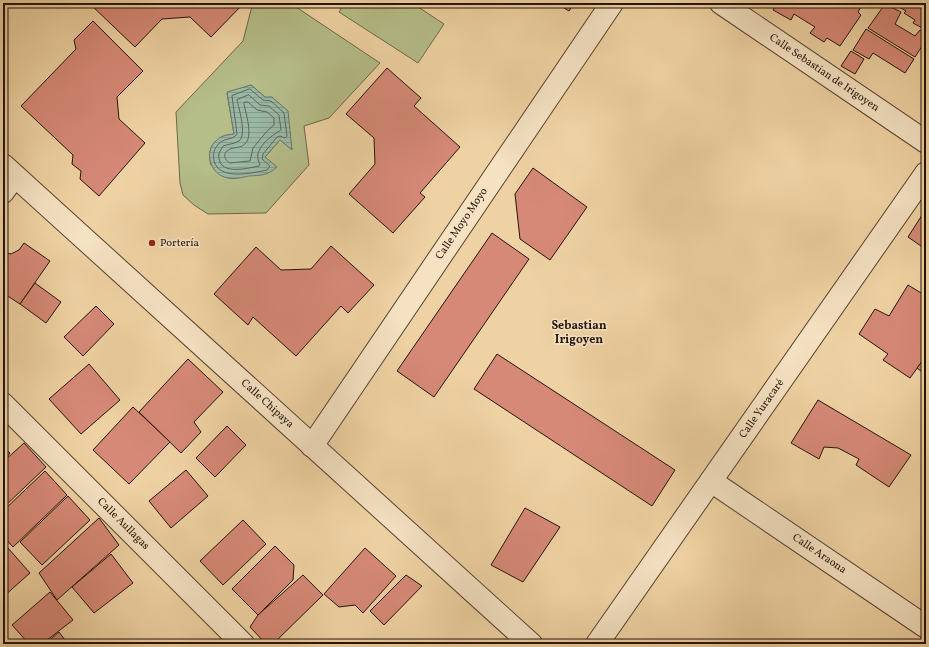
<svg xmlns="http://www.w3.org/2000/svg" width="929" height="647" viewBox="0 0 929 647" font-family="Vollkorn,serif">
<defs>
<pattern id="water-rules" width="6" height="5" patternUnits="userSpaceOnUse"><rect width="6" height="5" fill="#9ab8a5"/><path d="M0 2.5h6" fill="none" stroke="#859d8d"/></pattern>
</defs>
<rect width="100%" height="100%" fill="#efd2a3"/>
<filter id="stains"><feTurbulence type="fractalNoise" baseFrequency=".005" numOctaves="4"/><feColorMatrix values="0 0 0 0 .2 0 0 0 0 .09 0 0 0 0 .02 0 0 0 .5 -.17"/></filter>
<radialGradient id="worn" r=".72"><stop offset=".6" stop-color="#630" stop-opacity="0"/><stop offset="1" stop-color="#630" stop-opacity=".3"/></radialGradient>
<g fill="#b5bd89" stroke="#6c6848" fill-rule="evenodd">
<path d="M 255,3 L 290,3 L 380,63 L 329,118 L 304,126 L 309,165 L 266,213 L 208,214 L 194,205 L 183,195 L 180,183 L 176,112 L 243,41 L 252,6 ZM 251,85 L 265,97 L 292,149 L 280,140 L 265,157 L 211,165 C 206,146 216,136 234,134 L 227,93 Z"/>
<path d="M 344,3 L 412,3 L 444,24 L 418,63 L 339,12 Z"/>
</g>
<path fill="url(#water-rules)" stroke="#6b7666" d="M 251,85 L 265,97 L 272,97 L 288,111 L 292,150 L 280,140 L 265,157 L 277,167 C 266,176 263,175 249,176 C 243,177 234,180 228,178 C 210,175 203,151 217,140 C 222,135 228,135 234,134 L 227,92 Z"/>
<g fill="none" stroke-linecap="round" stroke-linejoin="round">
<g stroke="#5f6656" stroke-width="1">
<path d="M 250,89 L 263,100 L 271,101 L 284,113 L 287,136 L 285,138 L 280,136 L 277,137 L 263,154 L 262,159 L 270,166 L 267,170 C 252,173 220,181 214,161 C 213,156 213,151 217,146 C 222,137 233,141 237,134 L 232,96 Z"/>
<path d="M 249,95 L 260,105 L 269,106 L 279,115 L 281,130 C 271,136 251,150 260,164 L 259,166 C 245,169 216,176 219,153 L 223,146 C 228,144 234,144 239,141 C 247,135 239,109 237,100 Z"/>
<path d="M 245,102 L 248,102 L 257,110 L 267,112 L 274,118 L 274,125 L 268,130 L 253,148 L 250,161 L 230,163 C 226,161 222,155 227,151 C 234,145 243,151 248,139 C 251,129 246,114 244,104 Z"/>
</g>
</g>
<g fill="#d68977" stroke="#241307">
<path d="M 91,3 L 244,3 L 211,37 L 190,17 L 162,19 L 135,47 L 90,4 Z"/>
<path d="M 556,3 L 574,3 L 569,11 Z"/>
<path d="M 777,3 L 863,3 L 858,12 L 861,15 L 840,46 L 827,38 L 824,42 L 810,33 L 815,27 L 794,14 L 791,20 L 773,10 Z"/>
<path d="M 892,3 L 926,3 L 926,30 L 913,23 L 915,20 L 904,13 L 906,11 Z"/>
<path d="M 885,4 L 901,12 L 895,24 L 915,36 L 920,30 L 926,34 L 926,40 L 915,57 L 868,28 Z"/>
<path d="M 93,21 L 143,71 L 117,97 L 119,119 L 145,143 L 99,196 L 80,179 L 81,171 L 72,164 L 73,155 L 21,106 L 76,49 L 74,40 Z"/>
<path d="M 866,29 L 914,59 L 905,73 L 873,53 L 869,59 L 853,50 Z"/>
<path d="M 851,51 L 864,59 L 855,74 L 841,66 Z"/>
<path d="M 387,68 L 421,98 L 414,106 L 460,147 L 420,193 L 425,197 L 393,233 L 349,194 L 375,164 L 374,138 L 346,114 Z"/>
<path d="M 533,168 L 587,207 L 550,260 L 520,239 L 515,194 Z"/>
<path d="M 924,212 L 926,213 L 926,238 L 921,246 L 908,237 Z"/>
<path d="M 492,233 L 529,259 L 434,397 L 397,371 Z"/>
<path d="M 24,243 L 50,261 L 20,304 L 3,293 L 3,253 L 4,252 L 11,254 L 19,250 Z"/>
<path d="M 331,246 L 374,285 L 348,313 L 341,306 L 296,356 L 253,317 L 248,325 L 214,294 L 256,247 L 281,270 L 311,269 Z"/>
<path d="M 35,283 L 61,302 L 46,323 L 20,304 Z"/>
<path d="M 908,285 L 926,296 L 926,356 L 910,378 L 883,360 L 888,354 L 859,334 L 875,309 L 889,316 Z"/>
<path d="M 96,306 L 114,324 L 83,356 L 64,337 Z"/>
<path d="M 497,354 L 675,470 L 652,506 L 474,389 Z"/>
<path d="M 926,356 L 926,375 L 917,368 Z"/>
<path d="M 188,359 L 223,392 L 194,422 L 201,432 L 181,453 L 139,412 Z"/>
<path d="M 89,364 L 120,400 L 81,434 L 49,399 Z"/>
<path d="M 818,400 L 911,455 L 889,487 L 856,465 L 859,459 L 838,448 L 824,447 L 819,459 L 791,443 Z"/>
<path d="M 133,407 L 170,442 L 129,484 L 93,450 Z"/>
<path d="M 227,426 L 246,445 L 215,477 L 196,458 Z"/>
<path d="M 24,443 L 46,467 L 3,508 L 3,462 Z"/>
<path d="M 3,447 L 10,453 L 3,462 Z"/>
<path d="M 186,470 L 208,496 L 171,528 L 149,501 Z"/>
<path d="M 45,471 L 67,495 L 13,547 L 3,536 L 3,511 Z"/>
<path d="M 68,496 L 90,520 L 42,565 L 20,542 Z"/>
<path d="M 525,508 L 560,527 L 523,582 L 491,565 Z"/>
<path d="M 99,518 L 119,545 L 57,600 L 39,573 Z"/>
<path d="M 243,520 L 266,544 L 223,585 L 200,561 Z"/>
<path d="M 275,546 L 294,565 L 293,580 L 258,615 L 232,589 Z"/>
<path d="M 8,548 L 30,573 L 3,597 L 3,552 Z"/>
<path d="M 365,548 L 396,576 L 363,613 L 355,605 L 339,607 L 324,594 Z"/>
<path d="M 111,554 L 133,583 L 94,613 L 72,587 Z"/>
<path d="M 303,575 L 323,595 L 273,644 L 266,644 L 250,627 L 258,615 Z"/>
<path d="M 406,575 L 422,586 L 384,625 L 370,611 Z"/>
<path d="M 50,592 L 73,620 L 42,644 L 29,644 L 12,625 Z"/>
<path d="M 59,632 L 68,644 L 45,644 Z"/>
</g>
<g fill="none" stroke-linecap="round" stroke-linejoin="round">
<defs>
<g id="minor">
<path d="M 721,3 L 926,142"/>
<path d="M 3,165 L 531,644"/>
<path d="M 3,192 L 15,176"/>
<path d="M 3,404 L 243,644"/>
<path d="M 312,446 L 612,3"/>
<path d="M 711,481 L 926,627"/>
<path d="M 597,644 L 926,173"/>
</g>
</defs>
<use href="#minor" stroke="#57432e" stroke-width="24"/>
<use href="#minor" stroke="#f5e2c3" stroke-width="22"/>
</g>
<circle fill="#8f2418" stroke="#f5e2c3" stroke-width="1.5" cx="152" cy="243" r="4"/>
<g text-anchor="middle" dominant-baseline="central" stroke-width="3.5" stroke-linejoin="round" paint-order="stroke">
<g font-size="11" fill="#241307" stroke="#f5e2c3">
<text transform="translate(824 73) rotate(34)">Calle Sebastian de Irigoyen</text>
<text transform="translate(462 224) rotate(-56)">Calle Moyo Moyo</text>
<text transform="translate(267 404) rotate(42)">Calle Chipaya</text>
<text transform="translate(762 409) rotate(-55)">Calle Yuracaré</text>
<text transform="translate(123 524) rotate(45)">Calle Aullagas</text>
<text transform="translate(819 554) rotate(34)">Calle Araona</text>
</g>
<g font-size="11" fill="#241307" stroke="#f5e2c3" text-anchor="start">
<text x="160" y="243">Portería</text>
</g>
<g font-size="12" font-weight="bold" fill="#241307" stroke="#f5e2c3">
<text x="579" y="326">Sebastian<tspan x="579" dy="14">Irigoyen</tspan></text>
</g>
</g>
<rect width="929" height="647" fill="none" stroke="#efd2a3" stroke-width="16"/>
<rect x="4" y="4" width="921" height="639" fill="none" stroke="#241307" stroke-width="2"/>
<rect x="8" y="8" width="913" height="631" fill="none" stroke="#241307"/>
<rect width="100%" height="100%" filter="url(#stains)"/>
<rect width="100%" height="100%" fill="url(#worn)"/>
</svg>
